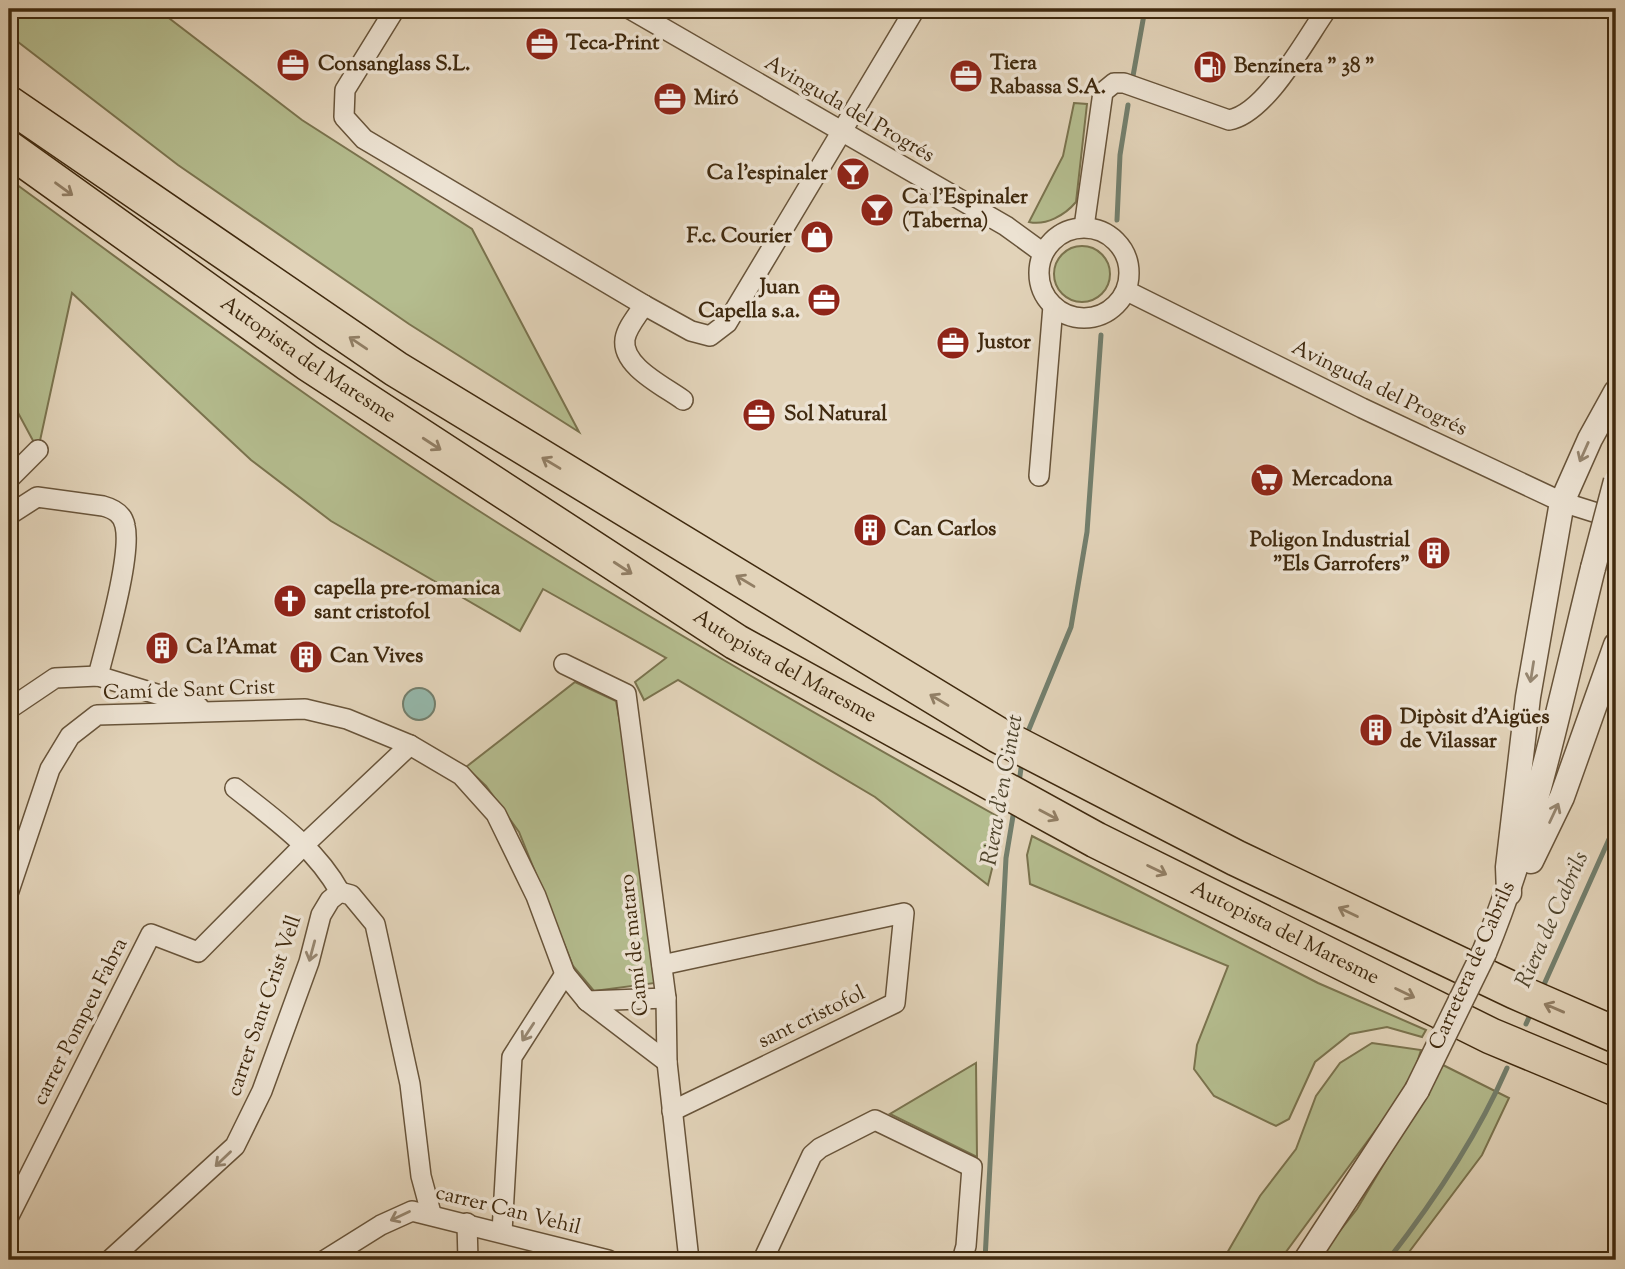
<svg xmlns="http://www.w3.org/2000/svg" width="1625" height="1269" viewBox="0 0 1625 1269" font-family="'Sorts Mill Goudy',serif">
<rect width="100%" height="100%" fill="#e2d3b9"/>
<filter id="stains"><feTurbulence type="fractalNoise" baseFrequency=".00286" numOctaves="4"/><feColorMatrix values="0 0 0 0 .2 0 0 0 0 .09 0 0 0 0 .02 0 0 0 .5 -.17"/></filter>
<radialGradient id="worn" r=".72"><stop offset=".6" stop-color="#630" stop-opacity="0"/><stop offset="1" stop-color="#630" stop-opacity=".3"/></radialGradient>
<g fill="#b4bc8e" stroke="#7a734e" stroke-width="2">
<path d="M 9,9 L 157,9 L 302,120 L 472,229 L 579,432 L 409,324 L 178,165 L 9,35 Z"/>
<path d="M 1074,103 L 1087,104 L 1076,202 C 1065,215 1046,226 1029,222 L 1063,156 Z"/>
<path d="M 9,179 C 163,291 315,406 476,509 C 648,619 826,720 1004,820 L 988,885 L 875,797 L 678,680 L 644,700 L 635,682 L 666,658 L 543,589 L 520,631 L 331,521 L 251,460 L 72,293 L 38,450 L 16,409 L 9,414 Z"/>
<circle cx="1082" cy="274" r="28"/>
<path d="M 575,682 L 616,701 L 634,798 L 655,983 L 594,991 L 573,966 L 519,832 L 486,786 L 466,767 Z"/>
<path d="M 1032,836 L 1318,983 L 1426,1030 L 1422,1037 L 1387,1027 L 1350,1034 L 1315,1062 L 1289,1119 L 1276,1126 L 1214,1096 L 1194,1069 L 1197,1045 L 1228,966 L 1030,884 L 1027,855 Z"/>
<path d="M 1372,1043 L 1421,1050 L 1411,1082 L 1280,1260 L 1223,1260 L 1260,1196 L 1296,1149 L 1316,1096 L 1340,1063 Z"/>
<path d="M 976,1063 L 977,1157 L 890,1114 Z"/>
<path d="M 1443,1065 L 1509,1098 L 1482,1155 L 1403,1260 L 1317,1260 L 1357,1209 Z"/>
</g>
<circle fill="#95b8ab" stroke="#737f6d" stroke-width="2" cx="419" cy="704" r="16"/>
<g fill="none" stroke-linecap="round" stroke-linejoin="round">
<g stroke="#737f6d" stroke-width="5">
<path d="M 1133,76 L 1145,9"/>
<path d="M 1117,220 L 1120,155 L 1128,105"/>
<path d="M 1027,734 L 1071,627 L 1087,532 L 1101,335"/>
<path d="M 1019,783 L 1022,761"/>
<path d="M 1542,989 L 1610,837 L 1616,789"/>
<path d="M 1526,1024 L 1532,1011"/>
<path d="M 985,1260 L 1006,858 L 1014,810"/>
<path d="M 1388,1260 C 1434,1201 1477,1137 1507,1068"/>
</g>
<defs>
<g id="minor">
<path d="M 395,9 L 345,90 L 344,117 L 364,139 L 644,305 L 691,331 L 710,336 L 727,323 L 915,9"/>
<path d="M 630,9 L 1006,226 L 1043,253"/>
<path d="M 1084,227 L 1103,92 L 1114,83 L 1124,83 L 1229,120 C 1266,114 1305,40 1327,9"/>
<circle cx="1084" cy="273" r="45"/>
<path d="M 1127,291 L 1362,408 L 1562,502 L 1616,519"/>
<path d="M 644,305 C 638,315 627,327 625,339 C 621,366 664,386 683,400"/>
<path d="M 1039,476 L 1053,306"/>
<path d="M 9,479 L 38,450"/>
<path d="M 9,515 L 37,497 L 103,506 C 114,509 123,514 125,526 C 132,555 106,644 98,676"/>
<path d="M 564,664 L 626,694 L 666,998 L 667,1062 L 689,1260"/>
<path d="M 9,709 L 55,678 L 98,676 L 199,707"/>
<path d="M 235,788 C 274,819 315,847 340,892"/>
<path d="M 9,891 L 50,769 L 70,736 L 97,715 L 305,709 L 347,719 L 410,745 L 461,775 L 496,814 L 536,896 L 565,974 L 587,1001 L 666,998"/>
<path d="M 340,892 L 351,895 L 375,924 L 410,1084 L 421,1176 L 431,1213"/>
<path d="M 662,965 L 904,913 L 895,1003 L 672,1111"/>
<path d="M 587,1001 L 667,1062"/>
<path d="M 9,1216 L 151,934 L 198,952 L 305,844 L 410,745"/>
<path d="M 467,1223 L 468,1260"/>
<path d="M 502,1232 L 512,1057 L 565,974"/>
<path d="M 110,1260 L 235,1146 L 262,1091 L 309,962 L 321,915 L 330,900 L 340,892"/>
<path d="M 325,1260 L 381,1225 L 412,1211 L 608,1260"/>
<path d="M 763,1260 L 812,1155 L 820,1148 L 875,1120 L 972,1167 L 966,1246 L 962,1260"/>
</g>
<g id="tertiary">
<path d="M 1531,861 L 1562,797 L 1616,645"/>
<path d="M 1509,893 L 1508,867 L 1528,697 L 1562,502 L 1590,439 L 1616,392"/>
<path d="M 1484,953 C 1535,829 1561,698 1593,568"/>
<path d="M 1306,1260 L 1417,1090"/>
</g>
<g id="motorway">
<path d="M 9,104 L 396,369 L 998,735 L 1236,858 L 1515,991 L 1616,1035"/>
<path id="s1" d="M 9,149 L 308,363 L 736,642 L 1096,840 L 1491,1036 L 1616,1088"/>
</g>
</defs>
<use href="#minor" stroke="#68543a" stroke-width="22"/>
<use href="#tertiary" stroke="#68543a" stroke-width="27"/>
<use href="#motorway" stroke="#402a0f" stroke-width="38"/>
<use href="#minor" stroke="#ece2d2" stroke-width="19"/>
<use href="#tertiary" stroke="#ece2d2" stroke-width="24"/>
<use href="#motorway" stroke="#e2d3b9" stroke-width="35"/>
<defs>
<g id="tertiary-bridge">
<path d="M 1593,568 L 1616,481"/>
<path d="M 1417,1090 L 1484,953"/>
</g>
</defs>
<use href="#tertiary-bridge" stroke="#68543a" stroke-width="27" stroke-linecap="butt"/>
<use href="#tertiary-bridge" stroke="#ece2d2" stroke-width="24"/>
</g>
<defs><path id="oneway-shaft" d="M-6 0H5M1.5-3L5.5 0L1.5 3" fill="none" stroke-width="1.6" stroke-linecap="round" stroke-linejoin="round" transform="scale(1.75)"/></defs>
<g stroke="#917e64">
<use href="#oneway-shaft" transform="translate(64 189) rotate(36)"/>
<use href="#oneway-shaft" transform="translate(358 343) rotate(-146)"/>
<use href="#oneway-shaft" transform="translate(432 444) rotate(33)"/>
<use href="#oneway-shaft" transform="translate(551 463) rotate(-149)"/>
<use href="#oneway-shaft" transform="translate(623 568) rotate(33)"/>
<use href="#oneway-shaft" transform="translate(745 581) rotate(-149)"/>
<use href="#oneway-shaft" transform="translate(939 700) rotate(-149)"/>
<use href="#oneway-shaft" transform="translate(1049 815) rotate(28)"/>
<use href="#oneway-shaft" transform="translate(1157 870) rotate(26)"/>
<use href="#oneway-shaft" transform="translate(1348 912) rotate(-154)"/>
<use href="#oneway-shaft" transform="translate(1405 993) rotate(26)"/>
<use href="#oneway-shaft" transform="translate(1554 1008) rotate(-157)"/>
</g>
<g stroke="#968670">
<use href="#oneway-shaft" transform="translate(1584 452) rotate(114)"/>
<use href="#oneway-shaft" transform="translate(1532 672) rotate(99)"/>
<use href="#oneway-shaft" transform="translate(1554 813) rotate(-65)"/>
<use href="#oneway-shaft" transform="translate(312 951) rotate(105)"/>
<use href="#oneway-shaft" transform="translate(528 1032) rotate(123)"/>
<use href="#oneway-shaft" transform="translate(223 1159) rotate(136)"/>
<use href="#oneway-shaft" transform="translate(400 1216) rotate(155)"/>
</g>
<defs>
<symbol id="office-disc" viewBox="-11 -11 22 22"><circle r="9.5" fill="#8f2418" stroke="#ece2d2"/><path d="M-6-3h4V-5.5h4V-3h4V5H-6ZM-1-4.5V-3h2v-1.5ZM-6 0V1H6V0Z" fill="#fff"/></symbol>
<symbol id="fuel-disc" viewBox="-11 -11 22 22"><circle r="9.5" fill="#8f2418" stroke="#ece2d2"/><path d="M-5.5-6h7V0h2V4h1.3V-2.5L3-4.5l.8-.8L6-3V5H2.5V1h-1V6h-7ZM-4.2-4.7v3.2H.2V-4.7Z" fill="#fff"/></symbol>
<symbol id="bar-disc" viewBox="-11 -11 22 22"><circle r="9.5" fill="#8f2418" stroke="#ece2d2"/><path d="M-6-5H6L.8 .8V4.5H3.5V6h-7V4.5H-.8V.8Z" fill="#fff"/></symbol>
<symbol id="shop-disc" viewBox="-11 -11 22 22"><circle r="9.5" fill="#8f2418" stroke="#ece2d2"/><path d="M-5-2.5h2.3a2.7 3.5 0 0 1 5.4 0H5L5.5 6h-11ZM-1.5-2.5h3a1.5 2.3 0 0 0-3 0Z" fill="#fff"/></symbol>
<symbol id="supermarket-disc" viewBox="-11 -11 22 22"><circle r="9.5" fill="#8f2418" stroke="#ece2d2"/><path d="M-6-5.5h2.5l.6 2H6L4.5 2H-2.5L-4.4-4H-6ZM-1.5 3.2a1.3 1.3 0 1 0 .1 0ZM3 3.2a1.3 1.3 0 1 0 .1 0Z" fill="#fff"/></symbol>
<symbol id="building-disc" viewBox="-11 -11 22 22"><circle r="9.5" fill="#8f2418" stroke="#ece2d2"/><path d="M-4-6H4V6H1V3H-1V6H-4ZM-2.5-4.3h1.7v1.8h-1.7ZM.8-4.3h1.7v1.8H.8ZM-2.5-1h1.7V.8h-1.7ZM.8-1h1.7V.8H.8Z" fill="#fff"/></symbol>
<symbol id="church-disc" viewBox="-11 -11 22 22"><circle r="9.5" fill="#8f2418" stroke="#ece2d2"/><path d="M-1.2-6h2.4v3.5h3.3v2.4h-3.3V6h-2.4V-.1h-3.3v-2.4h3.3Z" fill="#fff"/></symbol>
</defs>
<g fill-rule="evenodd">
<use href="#office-disc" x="523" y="25" width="38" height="38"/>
<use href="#office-disc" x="274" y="46" width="38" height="38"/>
<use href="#fuel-disc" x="1191" y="48" width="38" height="38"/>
<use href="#office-disc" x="947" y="57" width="38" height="38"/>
<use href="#office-disc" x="651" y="80" width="38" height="38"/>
<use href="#bar-disc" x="834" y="155" width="38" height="38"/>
<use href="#bar-disc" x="858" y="191" width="38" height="38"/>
<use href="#shop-disc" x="798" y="218" width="38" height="38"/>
<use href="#office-disc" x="805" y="281" width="38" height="38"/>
<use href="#office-disc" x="934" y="324" width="38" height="38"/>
<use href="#office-disc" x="740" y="396" width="38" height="38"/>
<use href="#supermarket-disc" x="1248" y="461" width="38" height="38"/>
<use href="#building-disc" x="851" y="511" width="38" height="38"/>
<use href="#building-disc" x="1415" y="534" width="38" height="38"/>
<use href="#church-disc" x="271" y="582" width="38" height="38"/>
<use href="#building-disc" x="143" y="629" width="38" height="38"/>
<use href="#building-disc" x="287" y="638" width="38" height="38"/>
<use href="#building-disc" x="1357" y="711" width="38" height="38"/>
</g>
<g text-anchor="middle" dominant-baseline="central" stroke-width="7" stroke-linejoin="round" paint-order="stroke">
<g font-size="21" font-weight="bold" fill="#402a0f" stroke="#ece2d2" text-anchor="start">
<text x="566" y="44">Teca-Print</text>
<text x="990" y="64">Tiera<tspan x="990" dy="24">Rabassa S.A.</tspan></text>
<text x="318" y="65">Consanglass S.L.</text>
<text x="1234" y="67">Benzinera " 38 "</text>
<text x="694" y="99">Miró</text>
<text x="828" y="174" text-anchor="end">Ca l'espinaler</text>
<text x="902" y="198">Ca l'Espinaler<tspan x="902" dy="24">(Taberna)</tspan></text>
<text x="792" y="237" text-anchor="end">F.c. Courier</text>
<text x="800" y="288" text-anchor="end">Juan<tspan x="800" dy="24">Capella s.a.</tspan></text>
<text x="978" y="343">Justor</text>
<text x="784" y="415">Sol Natural</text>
<text x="1292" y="480">Mercadona</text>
<text x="894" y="530">Can Carlos</text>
<text x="1410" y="541" text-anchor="end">Poligon Industrial<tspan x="1410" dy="24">"Els Garrofers"</tspan></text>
<text x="314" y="589">capella pre-romanica<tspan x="314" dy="24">sant cristofol</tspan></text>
<text x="186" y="648">Ca l'Amat</text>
<text x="330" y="657">Can Vives</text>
<text x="1400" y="718">Dipòsit d'Aigües<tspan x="1400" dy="24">de Vilassar</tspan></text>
</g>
<g font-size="21" fill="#402a0f" stroke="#ece2d2">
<text transform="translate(849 110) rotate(30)">Avinguda del Progrés</text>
<text stroke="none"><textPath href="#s1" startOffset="366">Autopista del Maresme</textPath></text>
<text transform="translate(1379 389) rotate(26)">Avinguda del Progrés</text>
<text stroke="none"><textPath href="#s1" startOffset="933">Autopista del Maresme</textPath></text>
<text transform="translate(189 691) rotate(-2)">Camí de Sant Crist</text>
<text stroke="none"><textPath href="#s1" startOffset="1500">Autopista del Maresme</textPath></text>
<text transform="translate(635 945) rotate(-96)">Camí de mataro</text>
<text transform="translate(1473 966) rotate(-66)">Carretera de Cabrils</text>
<text transform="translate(265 1006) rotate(-71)">carrer Sant Crist Vell</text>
<text transform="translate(812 1018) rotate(-26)">sant cristofol</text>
<text transform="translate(81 1022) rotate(-63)">carrer Pompeu Fabra</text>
<text transform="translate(508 1211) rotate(14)">carrer Can Vehil</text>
</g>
<g font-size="23" font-style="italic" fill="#51462e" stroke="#ece2d2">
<text transform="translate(1003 790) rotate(-80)">Riera d'en Cintet</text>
<text transform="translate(1553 920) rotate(-66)">Riera de Cabrils</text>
</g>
</g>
<rect width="1625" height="1269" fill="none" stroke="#e2d3b9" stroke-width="35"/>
<rect x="10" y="10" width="1604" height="1248" fill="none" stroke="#402a0f" stroke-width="3.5"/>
<rect x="18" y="18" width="1590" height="1234" fill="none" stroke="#402a0f" stroke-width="2"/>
<rect width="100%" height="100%" filter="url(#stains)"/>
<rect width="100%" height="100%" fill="url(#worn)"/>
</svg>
